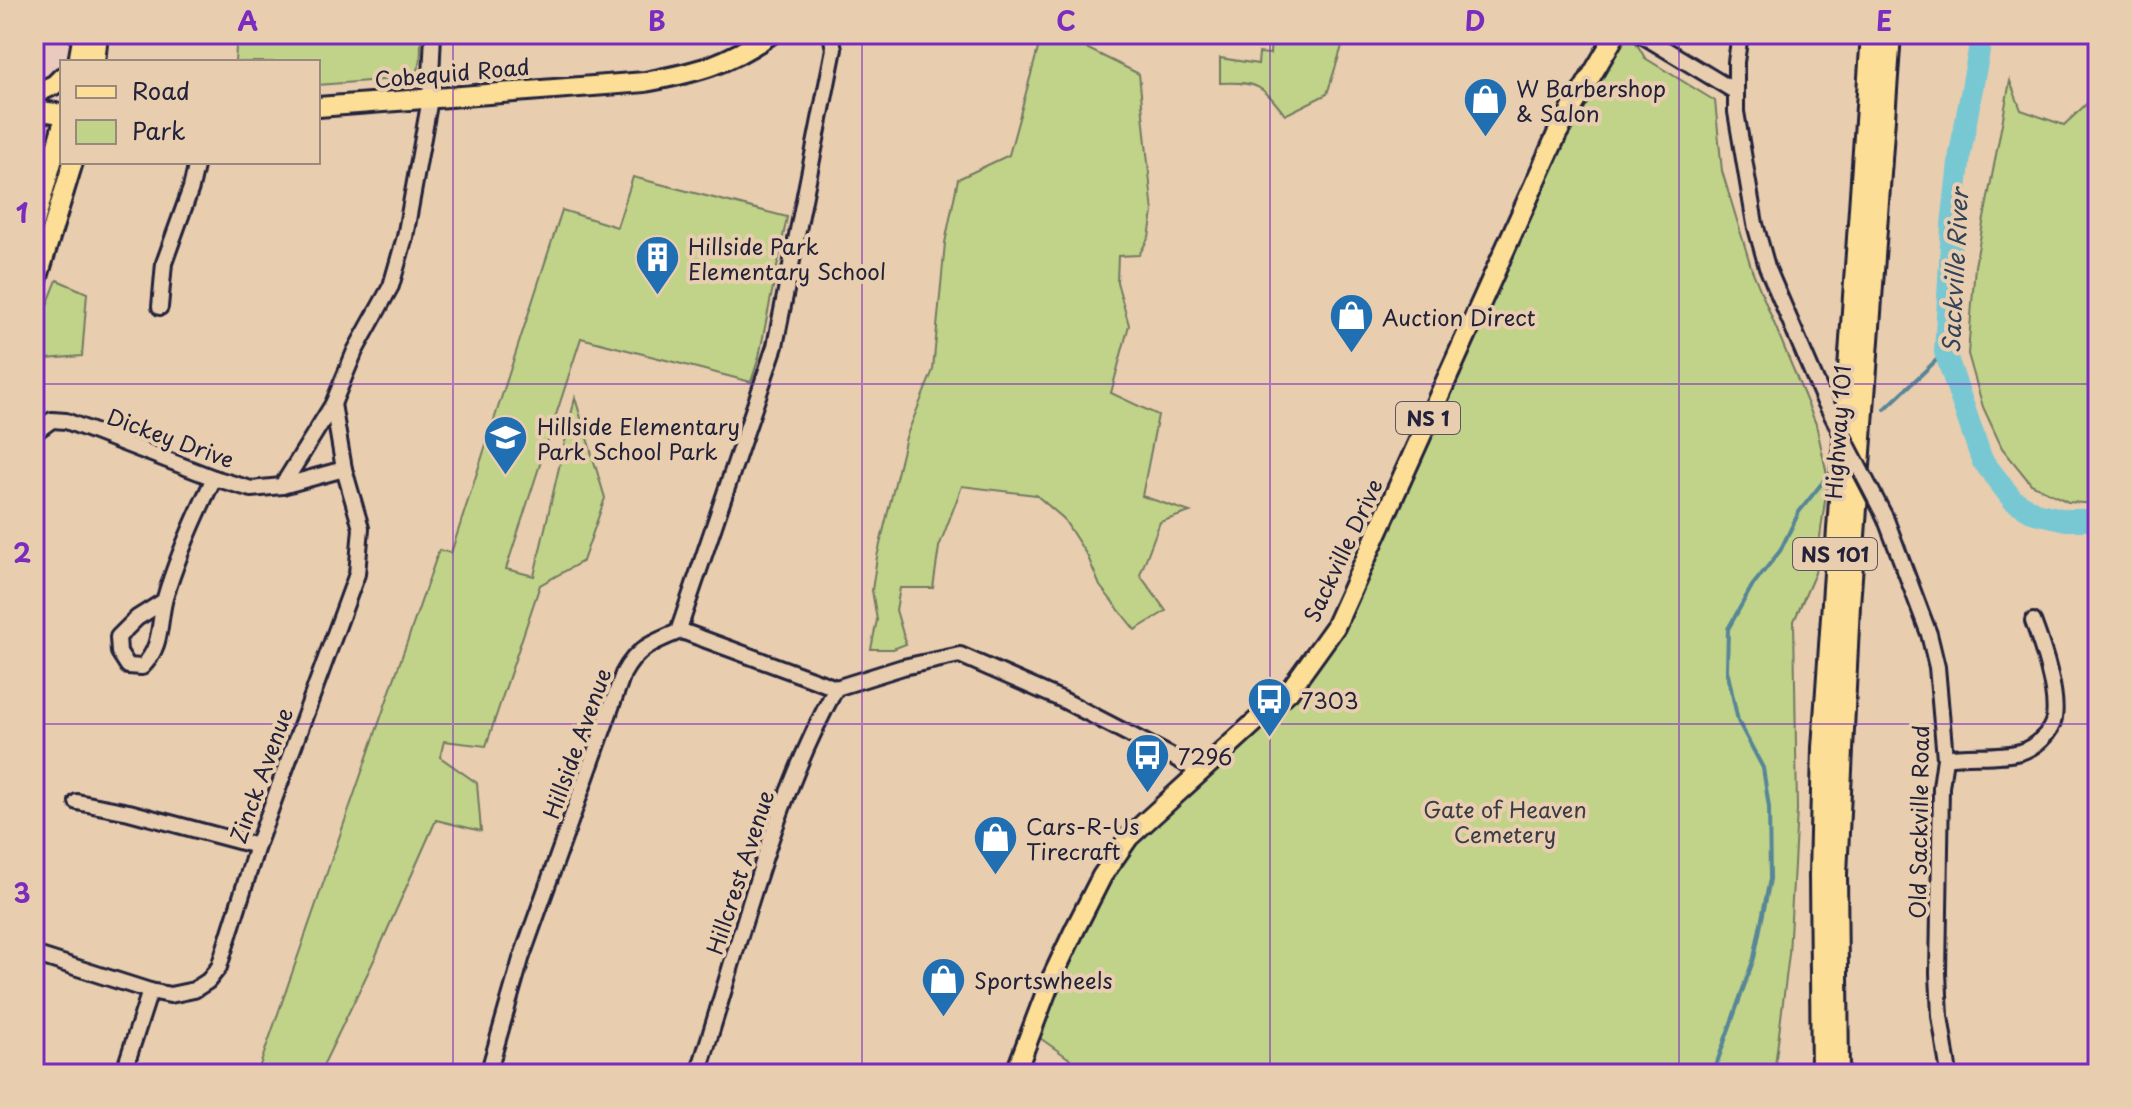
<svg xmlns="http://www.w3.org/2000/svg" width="2132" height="1108" viewBox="0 0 2132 1108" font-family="'Playpen Sans',sans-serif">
<rect width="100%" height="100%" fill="#e8cdaf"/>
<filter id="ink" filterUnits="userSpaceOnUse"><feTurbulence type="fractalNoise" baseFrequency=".0125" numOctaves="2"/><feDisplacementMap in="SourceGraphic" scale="16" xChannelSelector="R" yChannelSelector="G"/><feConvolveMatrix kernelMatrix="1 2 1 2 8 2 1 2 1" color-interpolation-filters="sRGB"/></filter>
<g filter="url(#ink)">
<path fill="#eac9be" d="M 34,34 L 72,34 L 68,62 L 62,62 L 62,105 L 34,191 Z"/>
<g fill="#c1d388" stroke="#727a62" stroke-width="2">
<path d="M 237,34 L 421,34 C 420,50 425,71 407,78 L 318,85 L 318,62 L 235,62 Z"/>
<path d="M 1042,34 L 1058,34 L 1139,74 L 1153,213 L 1149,237 L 1139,255 L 1118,256 L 1117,282 L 1129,325 L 1111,393 L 1158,415 L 1142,496 L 1190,512 L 1160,522 L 1140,575 L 1166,611 L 1135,630 L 1100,586 L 1088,557 L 1063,518 L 1036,495 L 962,486 L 939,547 L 933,588 L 900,588 L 896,610 L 906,644 L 893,649 L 871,649 L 877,620 L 872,590 L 877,557 L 906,437 L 933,370 L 945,243 L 958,179 L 1009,155 Z"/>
<path d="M 1615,34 L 1631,34 L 1645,58 L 1715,101 L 1722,171 L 1752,270 L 1816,424 L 1828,479 L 1815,573 L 1794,621 L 1797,810 L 1789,954 L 1774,1074 L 1091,1074 L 1030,1031 L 1102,876 L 1252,726 L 1335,627 L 1450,367 Z"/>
<path d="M 1271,35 L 1343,43 L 1327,94 L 1285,115 C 1263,86 1257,81 1220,83 L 1220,58 L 1258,64 L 1259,53 L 1270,54 Z"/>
<path d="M 2010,81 L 2021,110 L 2064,125 L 2098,93 L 2098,504 L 2068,502 L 2031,484 L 2002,448 L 1983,407 L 1968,354 L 1975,266 Z"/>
<path d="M 633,177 L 787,217 L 759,357 L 751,382 L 581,338 L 506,569 L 534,576 L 575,398 L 605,498 L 583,561 L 540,585 L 486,746 L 444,741 L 440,757 L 477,783 L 481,831 L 436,820 L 374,960 L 319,1074 L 257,1074 L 439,550 L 451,553 L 562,210 L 617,227 Z"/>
<path d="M 57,280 L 87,293 L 82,356 L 46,359 L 34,395 L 34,338 Z"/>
</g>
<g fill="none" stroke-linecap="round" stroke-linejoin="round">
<g stroke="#568697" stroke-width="4">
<path d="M 1885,409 L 1945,352"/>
<path d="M 1713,1074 L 1754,958 L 1770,879 L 1769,807 L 1763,768 L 1738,721 L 1727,670 L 1728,629 L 1752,586 L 1780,551 L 1799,512 L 1826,478"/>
</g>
<path stroke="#78c8d4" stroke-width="22" d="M 1982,34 L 1960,154 L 1952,225 L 1945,352 L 1982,460 L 2013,500 L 2035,513 L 2066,520 L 2098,520"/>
<defs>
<g id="minor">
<path d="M 1640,34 L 1736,92"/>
<path d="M 1740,34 L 1736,62 L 1736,112 L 1755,224 L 1767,267 L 1824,400"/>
<path d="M 160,307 L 164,263 L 191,188 L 197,162"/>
<path d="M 34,433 L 52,420 L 66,421 L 214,478 L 251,489 L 282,486 L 344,469"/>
<path d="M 282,486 L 333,404 L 355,351 L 391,286 L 405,237 L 430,99 L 433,34"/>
<path d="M 1885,517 L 1929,634 L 1937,667 L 1945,758 L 1941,787 L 1938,973 L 1940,1016 L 1949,1074"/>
<path d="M 164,601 L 137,618 L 118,637 L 119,652 L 128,666 L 142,667 C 163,646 158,624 165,598 C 177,557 195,517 214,478"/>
<path d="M 679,630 L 836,688 L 903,667 L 960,655 L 1063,700 L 1200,771"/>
<path d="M 1945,758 C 1968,754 1998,758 2020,752 C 2034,748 2052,733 2054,718 C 2058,693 2042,645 2033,621"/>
<path d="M 77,802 L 129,812 L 257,846"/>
<path d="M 34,954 L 150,991 L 170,995 L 194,990 L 208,981 L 219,967 L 257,846 L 357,574 L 361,528 L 344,469 L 333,404"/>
<path d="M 123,1074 L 150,991"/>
<path d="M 488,1074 L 521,959 L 623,674 C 636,649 653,642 678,632 L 775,346 L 834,49 L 831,34"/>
<path d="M 698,1074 C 740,944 770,809 836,688"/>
</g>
<g id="major">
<path d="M 78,62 L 83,34"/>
<path d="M 95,62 L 98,34"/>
<path d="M 34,94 L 54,85 L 62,77"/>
<path d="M 318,107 L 645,82 C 698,72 726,65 771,34"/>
<path d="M 34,110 L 62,114"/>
<path d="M 34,225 L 62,127"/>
<path d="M 34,290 L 73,162"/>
<path d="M 1015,1074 L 1050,982 L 1076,927 L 1102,876 L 1129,837 L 1289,691 L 1335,627 L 1557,134 L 1616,34"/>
</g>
<g id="highway">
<path d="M 1822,1074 L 1820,876 L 1823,748 L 1872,34"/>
<path d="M 1838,1074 L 1836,874 L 1849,605 L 1890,34"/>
</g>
</defs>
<use href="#minor" stroke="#22223b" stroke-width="20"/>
<use href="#major" stroke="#22223b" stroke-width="24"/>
<use href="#highway" stroke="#22223b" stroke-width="26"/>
<use href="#minor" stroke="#e8cdaf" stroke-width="14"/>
<use href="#major" stroke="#fdde96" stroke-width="18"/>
<use href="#highway" stroke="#fdde96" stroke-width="20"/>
<defs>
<path id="minor-bridge" d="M 1824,400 L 1885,517"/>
</defs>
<use href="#minor-bridge" stroke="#22223b" stroke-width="20" stroke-linecap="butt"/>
<use href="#minor-bridge" stroke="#e8cdaf" stroke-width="14"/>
</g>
</g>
<path fill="none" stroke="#7b2cbf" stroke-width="2" stroke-opacity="0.55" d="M 453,34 L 453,1074M 862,34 L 862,1074M 1270,34 L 1270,1074M 1679,34 L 1679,1074M 34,384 L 2098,384M 34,724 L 2098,724"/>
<defs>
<symbol id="shop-pin" viewBox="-11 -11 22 30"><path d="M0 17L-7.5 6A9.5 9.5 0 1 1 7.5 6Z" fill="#1f6fb2" stroke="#e8cdaf"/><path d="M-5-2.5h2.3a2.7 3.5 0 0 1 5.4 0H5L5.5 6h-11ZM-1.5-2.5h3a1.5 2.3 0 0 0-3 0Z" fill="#fff"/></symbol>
<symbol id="building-pin" viewBox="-11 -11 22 30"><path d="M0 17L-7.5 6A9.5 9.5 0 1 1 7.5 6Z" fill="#1f6fb2" stroke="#e8cdaf"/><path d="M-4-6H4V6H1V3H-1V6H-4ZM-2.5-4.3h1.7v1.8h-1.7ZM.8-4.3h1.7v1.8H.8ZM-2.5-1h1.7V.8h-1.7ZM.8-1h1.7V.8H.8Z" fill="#fff"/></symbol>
<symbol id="school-pin" viewBox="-11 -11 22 30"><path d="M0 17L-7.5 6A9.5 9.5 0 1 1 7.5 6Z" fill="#1f6fb2" stroke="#e8cdaf"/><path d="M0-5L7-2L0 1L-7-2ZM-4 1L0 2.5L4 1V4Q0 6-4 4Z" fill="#fff"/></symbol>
<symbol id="bus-pin" viewBox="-11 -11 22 30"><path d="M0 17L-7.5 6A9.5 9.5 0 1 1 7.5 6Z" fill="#1f6fb2" stroke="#e8cdaf"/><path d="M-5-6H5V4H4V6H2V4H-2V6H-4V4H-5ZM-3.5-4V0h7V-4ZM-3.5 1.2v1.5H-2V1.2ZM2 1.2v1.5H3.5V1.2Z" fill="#fff"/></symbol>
</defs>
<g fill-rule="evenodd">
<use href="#shop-pin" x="1460" y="74" width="51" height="69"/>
<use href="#building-pin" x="632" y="232" width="51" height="69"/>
<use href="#shop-pin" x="1326" y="290" width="51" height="69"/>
<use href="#school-pin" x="480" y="412" width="51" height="69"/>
<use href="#bus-pin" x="1244" y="674" width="51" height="69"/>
<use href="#bus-pin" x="1122" y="730" width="51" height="69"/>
<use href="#shop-pin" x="970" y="812" width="51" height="69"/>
<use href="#shop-pin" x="918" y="954" width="51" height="69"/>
</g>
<g text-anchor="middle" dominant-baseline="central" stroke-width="8" stroke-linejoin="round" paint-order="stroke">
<g fill="#e8cdaf" stroke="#5d555e" stroke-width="2">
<rect x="1396" y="402" width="64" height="32" rx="6"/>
<rect x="1793" y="538" width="84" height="32" rx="6"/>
</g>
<g font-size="20" font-weight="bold" fill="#22223b">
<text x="1428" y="418">NS 1</text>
<text x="1835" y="554">NS 101</text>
</g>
<g font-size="22" fill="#22223b" stroke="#e8cdaf">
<text transform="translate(452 72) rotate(-5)">Cobequid Road</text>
<text transform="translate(1837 432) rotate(-86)">Highway 101</text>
<text transform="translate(171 437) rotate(20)">Dickey Drive</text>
<text transform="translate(1342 550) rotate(-65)">Sackville Drive</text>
<text transform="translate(576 743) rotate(-70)">Hillside Avenue</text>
<text transform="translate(260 775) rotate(-70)">Zinck Avenue</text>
<text transform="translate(1918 822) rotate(-89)">Old Sackville Road</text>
<text transform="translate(739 872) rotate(-72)">Hillcrest Avenue</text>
</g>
<g font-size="22" fill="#22223b" stroke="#e8cdaf" text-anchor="start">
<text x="1516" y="87">W Barbershop<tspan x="1516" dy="25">&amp; Salon</tspan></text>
<text x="688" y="245">Hillside Park<tspan x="688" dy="25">Elementary School</tspan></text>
<text x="1382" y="316">Auction Direct</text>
<text x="537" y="425">Hillside Elementary<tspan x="537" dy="25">Park School Park</tspan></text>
<text x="1301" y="699">7303</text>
<text x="1178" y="755">7296</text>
<text x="1026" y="825">Cars-R-Us<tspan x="1026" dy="25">Tirecraft</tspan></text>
<text x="974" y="979">Sportswheels</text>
</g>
<g font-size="22" fill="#3a3d47" stroke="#e8cdaf">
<text x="1505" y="808">Gate of Heaven<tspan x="1505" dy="25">Cemetery</tspan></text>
</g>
<g font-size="24" font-style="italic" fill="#33435a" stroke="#e8cdaf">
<text transform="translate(1954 271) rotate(-87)">Sackville River</text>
</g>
</g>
<rect width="2132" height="1108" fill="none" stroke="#e8cdaf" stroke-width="88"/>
<rect x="60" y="60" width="260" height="104" fill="#e8cdaf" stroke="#998981" stroke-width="2"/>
<rect x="76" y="86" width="40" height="12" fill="#fdde96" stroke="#998981" stroke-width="2"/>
<text x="132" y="100" font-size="24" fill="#22223b">Road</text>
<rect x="76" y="120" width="40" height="24" fill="#c1d388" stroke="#998981" stroke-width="2"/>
<text x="132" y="140" font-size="24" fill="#22223b">Park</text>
<rect x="44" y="44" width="2044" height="1020" fill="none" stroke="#7b2cbf" stroke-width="3"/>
<g font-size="26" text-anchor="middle" font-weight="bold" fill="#7b2cbf">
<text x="248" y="31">A</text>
<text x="657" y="31">B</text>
<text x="1066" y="31">C</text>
<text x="1475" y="31">D</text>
<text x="1884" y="31">E</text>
<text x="22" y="223">1</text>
<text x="22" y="563">2</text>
<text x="22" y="903">3</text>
</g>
</svg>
